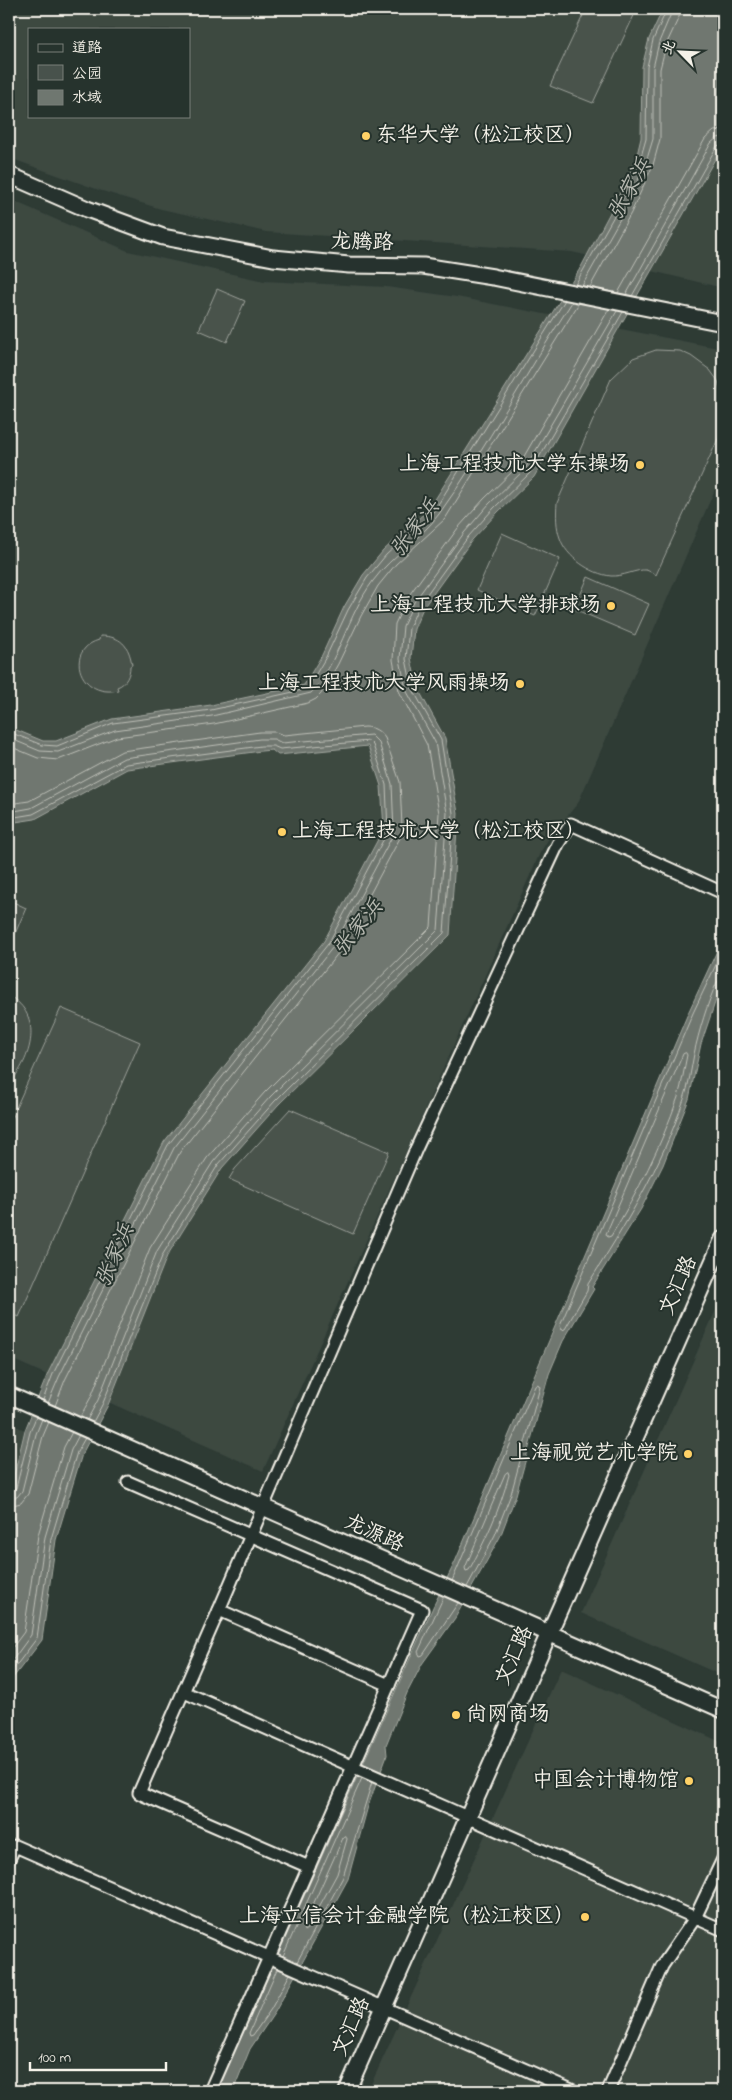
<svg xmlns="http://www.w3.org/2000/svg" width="732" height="2100" viewBox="0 0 732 2100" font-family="'Indie Flower','LXGW WenKai TC',sans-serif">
<rect width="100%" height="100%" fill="#2e3b34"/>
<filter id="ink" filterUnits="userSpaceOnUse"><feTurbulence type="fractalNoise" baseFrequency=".02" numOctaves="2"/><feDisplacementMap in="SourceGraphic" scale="10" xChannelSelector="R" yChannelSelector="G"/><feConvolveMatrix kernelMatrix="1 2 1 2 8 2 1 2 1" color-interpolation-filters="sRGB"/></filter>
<g filter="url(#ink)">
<g fill="#3c4841" fill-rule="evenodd">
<path d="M 9,9 L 723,9 L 723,288 L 572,252 L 266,232 L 161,209 L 99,190 L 15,160 L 9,156 ZM 29,29 L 189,29 L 189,116 L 29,116 Z"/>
<path d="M 9,199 L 128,251 L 264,281 L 387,287 L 457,297 L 723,349 L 723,471 L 578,803 L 549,838 L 540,853 L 263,1471 L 9,1358 Z"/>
<path d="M 723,1294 L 723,1676 L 581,1613 Z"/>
<path d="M 9,1423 L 25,1430 L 9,1496 Z"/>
<path d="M 561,1669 L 723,1743 L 723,2091 L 368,2091 Z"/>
</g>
<g fill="#48524c" stroke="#9ea29a">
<path d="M 586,9 L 637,9 L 593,103 L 550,86 Z"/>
<path d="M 217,289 L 245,301 L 227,342 L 199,330 Z"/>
<path d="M 656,350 L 680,351 L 691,356 L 710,370 L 718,381 L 723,400 L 723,428 L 656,575 C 653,573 649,571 646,570 C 637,569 622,577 611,576 C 591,574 566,557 560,538 C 556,527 556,515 557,503 L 611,379 L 633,358 Z"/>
<path d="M 502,533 L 560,559 L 535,616 L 477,590 Z"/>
<path d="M 588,577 L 649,604 L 635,635 L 574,609 Z"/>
<path d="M 100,636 C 121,636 129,645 132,665 L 130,666 C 130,675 126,684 117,687 L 118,690 C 80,699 63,650 99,640 Z"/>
<path d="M 9,900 L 26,908 L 9,948 Z"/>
<path d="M 9,996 C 44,1015 32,1059 9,1084 Z"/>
<path d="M 61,1008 L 140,1042 L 19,1317 L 9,1312 L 9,1123 Z"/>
<path d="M 290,1109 L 389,1152 L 353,1234 L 229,1179 L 235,1169 Z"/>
</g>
<g fill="#6f7770" stroke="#a4a8a0">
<path d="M 663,9 L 723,9 L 723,144 L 719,152 L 534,477 L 498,512 L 472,540 L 423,608 L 414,629 L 411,658 L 417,687 L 445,738 L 458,813 L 450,935 L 278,1105 L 222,1168 L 167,1256 L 108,1405 L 82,1454 L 56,1540 L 42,1640 L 9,1683 L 9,1496 L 25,1430 L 48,1373 L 164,1142 L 324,941 L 384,828 L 381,786 L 368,746 L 278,755 L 272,750 L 261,751 L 127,769 L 35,819 L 9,823 L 9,727 L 43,741 L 56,741 L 112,719 L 211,705 L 304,685 L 322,655 L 344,607 L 363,575 L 383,551 L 429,509 L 581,267 L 614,205 L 636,159 L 641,138 L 642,67 L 649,39 Z"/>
<path d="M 723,938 L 723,979 L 701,1044 L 689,1099 L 663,1165 L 641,1209 L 592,1287 L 594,1289 L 563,1341 L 549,1374 L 516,1495 L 500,1537 L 455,1618 L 422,1664 L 407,1693 L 386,1745 L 387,1755 L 368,1806 L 348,1879 L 275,2012 L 250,2049 L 233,2091 L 217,2091 L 433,1607 L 455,1562 L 689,1011 Z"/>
</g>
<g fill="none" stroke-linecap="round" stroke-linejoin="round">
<g stroke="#bfc0b8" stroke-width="1">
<path d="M 575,285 L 619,207 L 640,160 L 646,139 L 647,67 L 653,40 L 667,9"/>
<path d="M 582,286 L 625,210 L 646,162 L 653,139 L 653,68 L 659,42 L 673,9"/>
<path d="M 590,287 L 631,213 L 653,165 L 660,139 L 660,69 L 666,45 L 679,17 L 681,9"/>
<path d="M 618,293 L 705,139 L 714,131 L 723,130"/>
<path d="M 626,295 L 711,143 L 717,138 L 723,137"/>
<path d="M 632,296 L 717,146 L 723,144"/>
<path d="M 9,732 L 42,745 L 57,746 L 113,723 L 211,710 L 307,689 L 326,657 L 348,610 L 367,578 L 386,555 L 434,511 L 565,300"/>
<path d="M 9,738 L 40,751 L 58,752 L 115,730 L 212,716 L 311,693 C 338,664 348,614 373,581 C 392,555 421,539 439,514 C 488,446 527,371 572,302"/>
<path d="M 9,746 L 38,758 L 58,760 L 117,737 L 214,724 L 308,703 L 316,699 L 321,694 L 338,664 L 361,616 L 378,586 L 396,564 L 445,519 L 579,303"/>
<path d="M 9,804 L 29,801 L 122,751 L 260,732 L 275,732 L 284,735 L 365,727 C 374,727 380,731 385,738 L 400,782 L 402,827 L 401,836 L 339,952 L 180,1152 L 65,1380 L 55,1406"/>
<path d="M 9,812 L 31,808 L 124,758 L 260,739 L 274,739 L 282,743 L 371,735 L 379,743 L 392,784 L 394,833 L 333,947 L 174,1148 L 59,1377 L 48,1403"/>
<path d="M 9,818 L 33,814 L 126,764 L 261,746 L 273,746 L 280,749 L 369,741 L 373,745 L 386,785 L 388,831 L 328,944 L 168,1145 L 53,1374 L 43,1400"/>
<path d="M 723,950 L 693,1013 L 560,1326 L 562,1330 L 565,1329 L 587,1291 L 588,1284 C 626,1224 661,1167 684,1099 C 689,1085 691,1069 694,1054 C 699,1031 707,1004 717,982 L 723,980"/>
<path d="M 686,1053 L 687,1055 C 684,1069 682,1084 678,1097 C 661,1146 638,1192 611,1236 L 608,1237 L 606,1234 L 683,1054 Z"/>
<path d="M 80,1417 L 91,1397 L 150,1248 L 207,1158 L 265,1092 L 431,927 L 439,813 L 427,745 L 399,691 L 393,660 L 395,624 L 407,598 L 458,528 L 484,499 L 519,465 L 609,309"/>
<path d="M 87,1420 L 98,1400 L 157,1251 L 213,1162 L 270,1097 L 438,930 L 447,813 L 435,742 L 406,690 L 400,659 L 403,626 L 414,602 L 464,533 L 489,504 L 525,469 L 617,311"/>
<path d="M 93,1422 L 103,1403 L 163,1254 L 218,1165 L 275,1101 L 444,933 L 453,813 L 441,740 L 412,688 L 406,659 L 409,628 L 419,605 L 468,537 L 494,508 L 530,473 L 623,312"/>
<path d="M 508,1472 L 509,1475 C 500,1509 486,1540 469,1570 L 466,1571 L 465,1568 L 505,1474 Z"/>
<path d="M 9,1492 L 16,1488 L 30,1432 L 36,1417"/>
<path d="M 9,1498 L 17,1497 L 22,1491 L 36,1434 L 42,1419"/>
<path d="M 9,1506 L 21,1503 L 28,1494 L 43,1436 L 49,1422"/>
<path d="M 452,1581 L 535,1386 L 538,1384 L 540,1387 L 511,1494 L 495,1535 L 467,1587"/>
<path d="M 444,1596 L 418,1652 L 420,1656 L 423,1655 L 458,1603"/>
<path d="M 9,1652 L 24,1632 L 38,1535 L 64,1447 L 72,1432"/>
<path d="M 9,1665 L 31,1635 L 45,1537 L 71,1450 L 79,1435"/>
<path d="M 9,1675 L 37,1638 L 51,1539 L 77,1452 L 85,1438"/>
<path d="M 346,1836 L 347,1839 L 337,1874 L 307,1929 L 304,1931 L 303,1927 L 343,1838 Z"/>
<path d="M 283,1956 L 362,1778"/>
<path d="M 297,1962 L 343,1877 L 372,1782"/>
<path d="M 277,1969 L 249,2033 L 250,2036 L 253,2035 L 271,2009 L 290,1974"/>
</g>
<defs>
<g id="street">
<path d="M 128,1482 L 422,1610 L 210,2091"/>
<path d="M 219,1610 L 139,1793 L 309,1867"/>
<path d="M 389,1685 L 219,1610 L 416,1149 L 558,844 L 571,824 L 723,893"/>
<path d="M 184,1692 L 723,1930"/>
<path d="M 9,1859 L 15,1846 L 574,2091"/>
<path d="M 608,2091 L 662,1966 L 695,1918 L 723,1859"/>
</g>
<g id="secondary">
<path d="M 9,175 L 87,209 L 163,237 L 273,258 L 349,265 L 423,266 L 493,277 L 723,323"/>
<path d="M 9,1395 L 723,1710"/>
<path d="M 347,2091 L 723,1239"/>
</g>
</defs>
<use href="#street" stroke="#f4f1e8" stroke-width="15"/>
<use href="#secondary" stroke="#f4f1e8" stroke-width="19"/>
<use href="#street" stroke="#26332d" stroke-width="11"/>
<use href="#secondary" stroke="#26332d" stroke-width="15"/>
</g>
</g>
<g fill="#ffd166" stroke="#26332d" stroke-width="2">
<circle cx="366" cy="136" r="5"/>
<circle cx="640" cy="465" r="5"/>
<circle cx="611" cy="606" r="5"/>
<circle cx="520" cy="684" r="5"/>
<circle cx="282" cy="832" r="5"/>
<circle cx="688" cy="1454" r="5"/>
<circle cx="456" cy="1715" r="5"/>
<circle cx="689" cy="1781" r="5"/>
<circle cx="585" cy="1917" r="5"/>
</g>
<g text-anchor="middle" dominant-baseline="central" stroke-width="4" stroke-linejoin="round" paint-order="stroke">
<g font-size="21" fill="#f4f1e8" stroke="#26332d" text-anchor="end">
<text x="376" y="136" text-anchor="start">东华大学（松江校区）</text>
<text x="630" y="465">上海工程技术大学东操场</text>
<text x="601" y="606">上海工程技术大学排球场</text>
<text x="510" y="684">上海工程技术大学风雨操场</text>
<text x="292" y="832" text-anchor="start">上海工程技术大学（松江校区）</text>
<text x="678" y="1454">上海视觉艺术学院</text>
<text x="466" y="1715" text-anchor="start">尚网商场</text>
<text x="679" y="1781">中国会计博物馆</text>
<text x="575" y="1917">上海立信会计金融学院（松江校区）</text>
</g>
<g font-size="21" fill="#f4f1e8" stroke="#26332d">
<text transform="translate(362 243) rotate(2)">龙腾路</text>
<text transform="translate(679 1286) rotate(-66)">文汇路</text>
<text transform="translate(374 1534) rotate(24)">龙源路</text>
<text transform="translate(515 1656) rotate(-66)">文汇路</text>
<text transform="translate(352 2027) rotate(-66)">文汇路</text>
</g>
<g font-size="22" font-style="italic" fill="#b8bab2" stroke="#26332d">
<text transform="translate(631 190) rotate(-61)">张家浜</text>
<text transform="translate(416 529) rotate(-53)">张家浜</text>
<text transform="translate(359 929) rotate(-51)">张家浜</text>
<text transform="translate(116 1256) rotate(-67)">张家浜</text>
</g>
</g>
<rect width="732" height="2100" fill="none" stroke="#26332d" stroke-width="30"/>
<rect x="15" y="15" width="702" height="2070" fill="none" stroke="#f4f1e8" stroke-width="2" filter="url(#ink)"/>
<rect x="28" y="28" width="162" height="90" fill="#26332d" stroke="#787f78"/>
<rect x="38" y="44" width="25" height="8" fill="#26332d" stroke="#787f78"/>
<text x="72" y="52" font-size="15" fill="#f4f1e8">道路</text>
<rect x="38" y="65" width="25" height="15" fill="#48524c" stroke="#787f78"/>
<text x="72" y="78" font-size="15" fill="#f4f1e8">公园</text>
<rect x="38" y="90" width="25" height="15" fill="#6f7770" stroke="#787f78"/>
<text x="72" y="102" font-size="15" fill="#f4f1e8">水域</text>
<g transform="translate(680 52) rotate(294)" stroke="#26332d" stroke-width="4" paint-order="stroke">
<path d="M0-4L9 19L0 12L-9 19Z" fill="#f4f1e8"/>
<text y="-8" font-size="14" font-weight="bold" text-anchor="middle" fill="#f4f1e8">北</text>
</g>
<path d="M30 2062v8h136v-8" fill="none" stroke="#f4f1e8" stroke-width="2.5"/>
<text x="38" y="2062" font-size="15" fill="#f4f1e8" stroke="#26332d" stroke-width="4" paint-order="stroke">100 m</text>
</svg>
